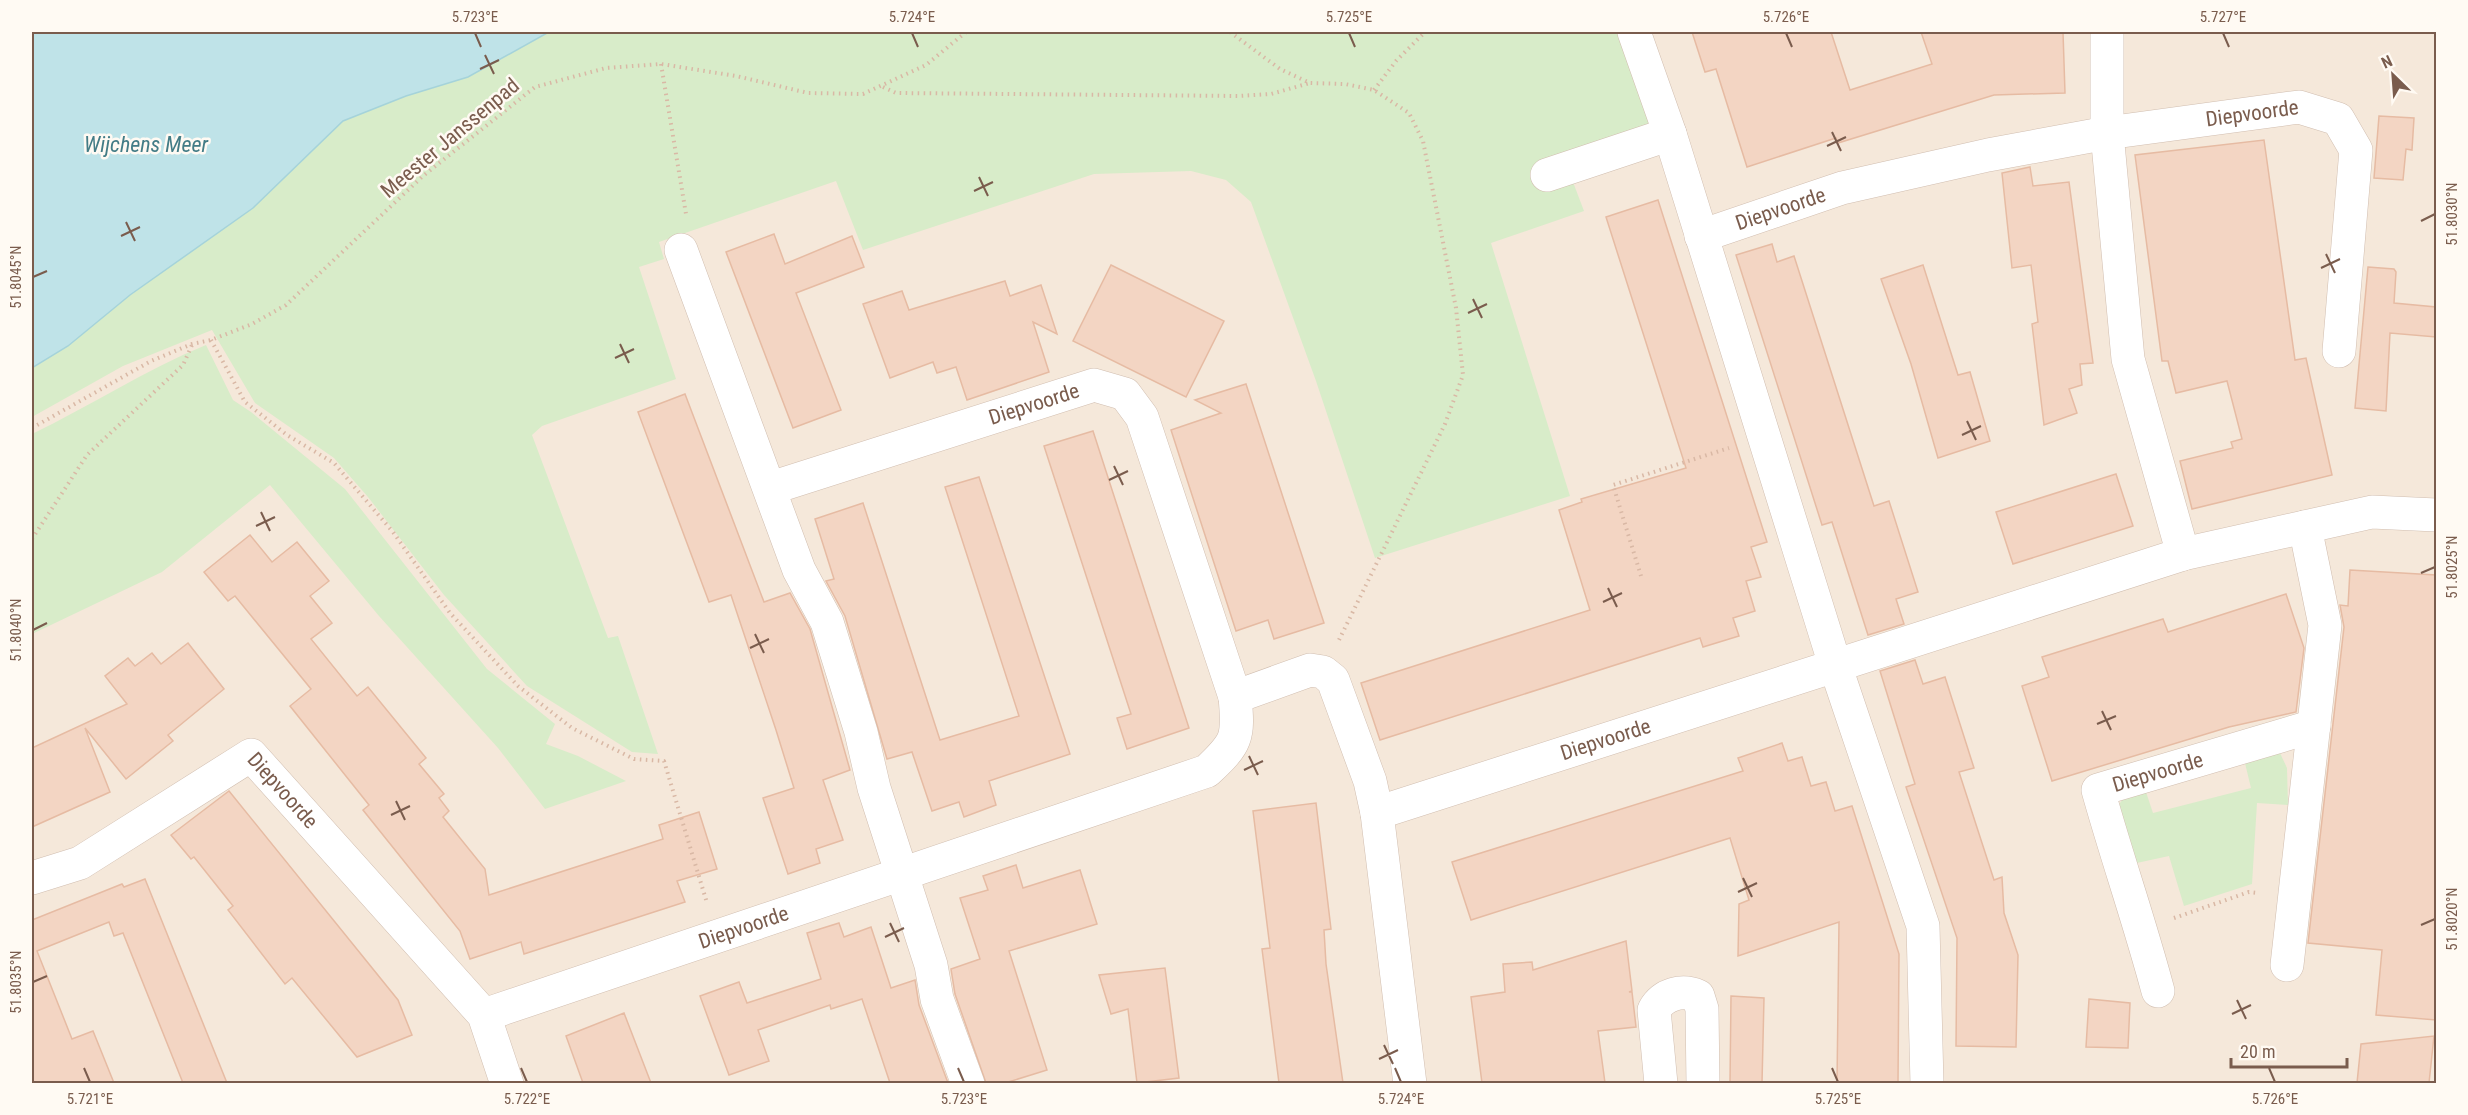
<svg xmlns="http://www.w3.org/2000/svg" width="2468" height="1115" viewBox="0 0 2468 1115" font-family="'Roboto Condensed',sans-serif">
<rect width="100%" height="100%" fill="#fdf6ec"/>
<rect fill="#f5e8da" x="32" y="32" width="2404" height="1051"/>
<g fill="#d8ecc9">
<path d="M 549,32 L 1621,32 L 1651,126 L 1573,182 L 1584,211 L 1491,243 L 1570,496 L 1375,558 L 1316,381 L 1251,202 L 1226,180 L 1191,171 L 1094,174 L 863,250 L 836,181 L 659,242 L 664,259 L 639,267 L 676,379 L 542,426 L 532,435 L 608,638 L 618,636 L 658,754 L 632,752 L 527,686 L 444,595 L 368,497 L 334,458 L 255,403 L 212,330 L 123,366 L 32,417 L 32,368 L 68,346 L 130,295 L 253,208 L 343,121 L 406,96 L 468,77 Z"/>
<path d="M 206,345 L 233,400 L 251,412 L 345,489 L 487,669 L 555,724 L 546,744 L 578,756 L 626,781 L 545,809 L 498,748 L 379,616 L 270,485 L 162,572 L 32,634 L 32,434 C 90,406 145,370 206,345 Z"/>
<path d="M 2280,753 L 2287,768 L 2288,805 L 2257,803 L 2252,884 L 2184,906 L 2169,856 L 2132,864 L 2117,807 L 2129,791 L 2144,786 L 2153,813 L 2251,788 L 2244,759 Z"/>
</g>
<path fill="#bfe3e8" stroke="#a5d3da" stroke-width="1.5" d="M 32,32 L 549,32 L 468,77 L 406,96 L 343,121 L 253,208 L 130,295 L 68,346 L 32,368 Z"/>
<g fill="#f3d5c3" stroke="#e6bba3" stroke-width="1.5">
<path d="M 1692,32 L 1831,32 L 1850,90 L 1932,64 L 1921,32 L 2063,32 L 2065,93 L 1994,95 L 1838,143 L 1836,138 L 1747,167 L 1716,69 L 1705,72 Z"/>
<path d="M 2379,116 L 2414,118 L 2412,150 L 2406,149 L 2403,180 L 2374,178 Z"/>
<path d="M 2264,140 L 2295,360 L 2306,358 L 2332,475 L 2192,509 L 2180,461 L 2233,448 L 2231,442 L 2242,439 L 2227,381 L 2176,393 L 2168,361 L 2162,361 L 2135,155 Z"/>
<path d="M 2030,167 L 2033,186 L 2069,182 L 2093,363 L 2080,364 L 2082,385 L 2069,389 L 2077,413 L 2044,425 L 2032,324 L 2038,322 L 2031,265 L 2012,268 L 2002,173 Z"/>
<path d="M 1658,200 L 1767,542 L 1751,547 L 1761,577 L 1746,581 L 1755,611 L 1733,618 L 1739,636 L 1703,647 L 1700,638 L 1380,740 L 1361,683 L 1590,610 L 1559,510 L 1582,502 L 1581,499 L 1686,468 L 1606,217 Z"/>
<path d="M 774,234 L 785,264 L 852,236 L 864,267 L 796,293 L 841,410 L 793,428 L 726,252 Z"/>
<path d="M 1772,244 L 1777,262 L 1794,256 L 1874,506 L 1889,501 L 1918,592 L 1896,599 L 1904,624 L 1868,635 L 1832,522 L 1822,525 L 1736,255 Z"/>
<path d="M 1111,265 L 1224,321 L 1186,397 L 1073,341 Z"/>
<path d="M 1923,265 L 1958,375 L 1970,372 L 1990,441 L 1938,458 L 1911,364 L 1881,279 Z"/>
<path d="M 2368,267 L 2394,269 L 2396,272 L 2394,303 L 2436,307 L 2436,337 L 2390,333 L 2386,411 L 2355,408 Z"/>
<path d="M 1005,281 L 1010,296 L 1041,285 L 1057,334 L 1033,322 L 1049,372 L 967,400 L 956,367 L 937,373 L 933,362 L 890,378 L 863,304 L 902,291 L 909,310 Z"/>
<path d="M 1246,384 L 1324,623 L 1274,639 L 1268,620 L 1236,631 L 1171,430 L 1221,413 L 1195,400 Z"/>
<path d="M 685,394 L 764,602 L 790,593 L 810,629 L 850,770 L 823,780 L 843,840 L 816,849 L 820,863 L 788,874 L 763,798 L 794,788 L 776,730 L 731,595 L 709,602 L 638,412 Z"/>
<path d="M 1093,431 L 1189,728 L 1127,749 L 1117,718 L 1131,714 L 1044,446 Z"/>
<path d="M 2116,474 L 2133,526 L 2013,564 L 1996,512 Z"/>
<path d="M 979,477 L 1070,754 L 989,781 L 996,805 L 964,817 L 959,802 L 932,811 L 912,752 L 887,759 L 845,616 L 826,581 L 834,579 L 815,519 L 863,503 L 940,740 L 1019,716 L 945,487 Z"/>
<path d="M 250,535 L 272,562 L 297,542 L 329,581 L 310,596 L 332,623 L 311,639 L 357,696 L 368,687 L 426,758 L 419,764 L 444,794 L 439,798 L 449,811 L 443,817 L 485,869 L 489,895 L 663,839 L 659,825 L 699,812 L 717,869 L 677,881 L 685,902 L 524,954 L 521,942 L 470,959 L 460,931 L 363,810 L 369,805 L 290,706 L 311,689 L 235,596 L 228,601 L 204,572 Z"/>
<path d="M 2350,570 L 2436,575 L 2436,1020 L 2376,1015 L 2382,950 L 2308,943 L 2344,627 L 2340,605 L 2348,606 Z"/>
<path d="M 2286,594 L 2304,648 L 2296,712 L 2229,727 L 2052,781 L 2022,686 L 2049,677 L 2042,657 L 2163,619 L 2168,632 Z"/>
<path d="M 188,643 L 224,689 L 168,735 L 173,741 L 126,779 L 85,728 L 110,792 L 32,827 L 32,748 L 127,704 L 105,676 L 128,658 L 135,666 L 152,653 L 161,664 Z"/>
<path d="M 1915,660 L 1923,684 L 1945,677 L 1974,768 L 1959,772 L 1994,880 L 2002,877 L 2004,913 L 2018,955 L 2016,1047 L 1956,1046 L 1957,938 L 1906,787 L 1915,784 L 1880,671 Z"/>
<path d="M 1782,743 L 1788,761 L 1802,757 L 1811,786 L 1826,782 L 1835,811 L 1852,806 L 1899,954 L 1898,1083 L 1837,1083 L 1839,922 L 1738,956 L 1739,904 L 1749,900 L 1730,838 L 1471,920 L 1452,862 L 1743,771 L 1738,758 Z"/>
<path d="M 229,791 L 398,1000 L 412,1035 L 357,1057 L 292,978 L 285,984 L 228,910 L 233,906 L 194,857 L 191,859 L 171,835 Z"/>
<path d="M 1316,803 L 1331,929 L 1324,930 L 1326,964 L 1343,1083 L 1279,1083 L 1262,949 L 1270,948 L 1253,811 Z"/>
<path d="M 1016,865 L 1023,888 L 1080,870 L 1097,924 L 1009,951 L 1047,1070 L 1005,1083 L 986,1083 L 955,994 L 951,969 L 980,959 L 960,898 L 988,890 L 983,876 Z"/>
<path d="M 145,879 L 227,1083 L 183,1083 L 123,933 L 114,936 L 109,922 L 37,951 L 72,1039 L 93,1031 L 114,1083 L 32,1083 L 32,920 L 122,884 L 124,887 Z"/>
<path d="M 839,923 L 844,937 L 871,927 L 891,988 L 915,980 L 919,1005 L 948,1083 L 890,1083 L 862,999 L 831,1009 L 830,1005 L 758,1030 L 769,1061 L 729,1075 L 700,996 L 739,982 L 747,1003 L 821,979 L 807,933 Z"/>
<path d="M 1626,941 L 1632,991 L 1629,992 L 1632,992 L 1636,1027 L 1598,1031 L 1605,1083 L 1482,1083 L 1471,997 L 1505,992 L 1503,964 L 1532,962 L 1533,970 Z"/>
<path d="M 1165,968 L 1179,1078 L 1137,1083 L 1128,1009 L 1111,1014 L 1099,975 Z"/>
<path d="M 1731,996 L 1764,998 L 1762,1083 L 1730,1083 Z"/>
<path d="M 2089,999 L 2130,1003 L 2128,1048 L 2086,1047 Z"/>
<path d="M 624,1013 L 651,1083 L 583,1083 L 566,1036 Z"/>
<path d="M 2434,1036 L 2429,1083 L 2357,1083 L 2361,1044 Z"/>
</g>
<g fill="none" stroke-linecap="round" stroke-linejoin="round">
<defs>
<g id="minor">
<path d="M 1634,32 L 1670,134 L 1835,665 L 1923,926 L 1927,1084"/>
<path d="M 2107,32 L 2107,133 L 2128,359 L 2183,554"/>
<path d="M 1547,175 L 1670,134"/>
<path id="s1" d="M 1701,236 L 1842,188 L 1988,155 L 2107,133 L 2299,107 L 2338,119 L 2356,150 L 2339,351"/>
<path d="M 681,250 L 799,570 L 827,622 L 861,732 L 874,788 L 931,965 L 937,999 L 968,1084"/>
<path id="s2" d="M 771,488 L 1094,385 L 1125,394 L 1142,417 L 1235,697"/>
<path id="s3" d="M 1377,813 L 2183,554 L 2372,512 L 2436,515"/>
<path id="s4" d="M 32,878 L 80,863 L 251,755 L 484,1015 L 507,1084"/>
<path d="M 2287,965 L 2325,625 L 2305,527"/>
<path id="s5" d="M 2158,991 C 2140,923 2117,858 2098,790 L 2314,726"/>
<path id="s6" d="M 484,1015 L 1207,771 C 1237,743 1239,738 1235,697 L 1310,670 L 1323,672 L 1333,680 L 1370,781 L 1377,813 L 1410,1084"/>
<path d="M 1661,1084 L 1654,1010 C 1663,994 1682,989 1698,996 L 1702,1009 L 1703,1084"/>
</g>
</defs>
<use href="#minor" stroke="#d1beb0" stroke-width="34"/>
<g stroke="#d9b8a5" stroke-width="4" stroke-dasharray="1.5 4.5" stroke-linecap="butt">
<path d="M 1230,32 L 1280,69 L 1310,83 L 1345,84 L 1374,90 L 1409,113 L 1423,141 L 1456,308 L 1463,375 L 1445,424 L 1339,640"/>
<path d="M 661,64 L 686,214"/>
<path d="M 883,87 L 896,93 L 1238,96 L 1271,94 L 1310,83"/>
<path d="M 1374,90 L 1396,61 L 1425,32"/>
<path d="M 211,340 L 245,402 L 287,435 L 334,463 L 393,532 L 450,613 L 518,686 L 572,728 L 634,759 L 664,761 L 707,903"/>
<path d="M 32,428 L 151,361 L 192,344 L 211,340 L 252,324 L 286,305 L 423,176 L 535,87 L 606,68 L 661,64 L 736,76 L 808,93 L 863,94 L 926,65 L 966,32"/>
<path d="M 32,539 L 87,455 L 183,365 L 192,345"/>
<path d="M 1641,576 L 1613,485 L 1729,448"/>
<path d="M 2174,918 L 2249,892 L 2258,893"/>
</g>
<use href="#minor" stroke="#fff" stroke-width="33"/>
</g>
<path fill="none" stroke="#7a5c4d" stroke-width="2" d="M 475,33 L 481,47M 912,33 L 918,47M 1349,33 L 1355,47M 1786,33 L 1792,47M 2223,33 L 2229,47M 485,55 L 494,74M 480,69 L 499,60M 1832,132 L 1841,151M 1827,146 L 1846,137M 979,177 L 988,196M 974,191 L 993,182M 2421,221 L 2435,214M 126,222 L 135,241M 121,236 L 140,227M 2326,254 L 2335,273M 2321,268 L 2340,259M 33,277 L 47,271M 1473,299 L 1482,318M 1468,313 L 1487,304M 620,344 L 629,363M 615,358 L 634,349M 1967,421 L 1976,440M 1962,435 L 1981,426M 1114,466 L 1123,485M 1109,480 L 1128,471M 261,512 L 270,531M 256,526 L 275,517M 2421,573 L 2435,567M 1608,588 L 1617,607M 1603,602 L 1622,593M 33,630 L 47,623M 755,634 L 764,653M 750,648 L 769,639M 2102,711 L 2111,730M 2097,724 L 2116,716M 1249,756 L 1258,775M 1244,770 L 1263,761M 396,801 L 405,820M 391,815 L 410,806M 1743,878 L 1752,897M 1738,892 L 1757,883M 890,923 L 899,942M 2421,925 L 2435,919M 885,937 L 904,928M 33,982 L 47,976M 2237,1000 L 2246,1019M 2232,1014 L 2251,1005M 1384,1045 L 1393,1064M 1379,1059 L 1398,1050M 84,1068 L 90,1082M 521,1068 L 527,1082M 958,1068 L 964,1082M 1395,1068 L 1401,1082M 1832,1068 L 1838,1082M 2269,1068 L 2275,1082"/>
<g text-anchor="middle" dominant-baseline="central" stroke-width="5" stroke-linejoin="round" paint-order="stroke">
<g font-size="21" fill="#7a5c4d" stroke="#fffaf3">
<text stroke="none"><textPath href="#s1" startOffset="566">Diepvoorde</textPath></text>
<text transform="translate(450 138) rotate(-40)">Meester Janssenpad</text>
<text stroke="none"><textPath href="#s1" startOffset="84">Diepvoorde</textPath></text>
<text stroke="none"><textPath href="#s2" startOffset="276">Diepvoorde</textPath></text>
<text stroke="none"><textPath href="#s3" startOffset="240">Diepvoorde</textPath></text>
<text stroke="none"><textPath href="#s5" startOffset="272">Diepvoorde</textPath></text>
<text stroke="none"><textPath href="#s4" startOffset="300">Diepvoorde</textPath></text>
<text stroke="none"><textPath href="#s6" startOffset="274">Diepvoorde</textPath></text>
</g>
<g font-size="22" font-style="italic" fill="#437c86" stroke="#fffaf3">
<text x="146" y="144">Wijchens Meer</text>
</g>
</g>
<rect width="2468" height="1115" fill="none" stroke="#fffaf3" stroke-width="66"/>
<g transform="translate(2393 75) rotate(335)" stroke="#fffaf3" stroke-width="4.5" paint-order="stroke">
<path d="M0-4.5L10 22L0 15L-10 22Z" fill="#7a5c4d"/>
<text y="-9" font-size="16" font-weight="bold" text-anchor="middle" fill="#7a5c4d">N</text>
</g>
<path d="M2231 1058v9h116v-9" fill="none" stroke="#7a5c4d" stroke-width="3"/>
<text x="2240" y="1058" font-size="18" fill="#7a5c4d" stroke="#fffaf3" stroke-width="4.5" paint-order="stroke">20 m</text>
<rect x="33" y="33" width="2402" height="1049" fill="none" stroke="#7a5c4d" stroke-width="2"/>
<g font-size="15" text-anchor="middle" fill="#7a5c4d">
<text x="475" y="22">5.723°E</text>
<text x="912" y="22">5.724°E</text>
<text x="1349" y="22">5.725°E</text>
<text x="1786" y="22">5.726°E</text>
<text x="2223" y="22">5.727°E</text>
<text transform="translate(2452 214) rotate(-90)" y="5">51.8030°N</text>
<text transform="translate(16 277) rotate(-90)" y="5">51.8045°N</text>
<text transform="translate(2452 567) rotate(-90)" y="5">51.8025°N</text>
<text transform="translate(16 630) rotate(-90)" y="5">51.8040°N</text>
<text transform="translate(2452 919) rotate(-90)" y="5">51.8020°N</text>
<text transform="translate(16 982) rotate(-90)" y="5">51.8035°N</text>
<text x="90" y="1104">5.721°E</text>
<text x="527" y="1104">5.722°E</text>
<text x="964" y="1104">5.723°E</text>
<text x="1401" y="1104">5.724°E</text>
<text x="1838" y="1104">5.725°E</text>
<text x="2275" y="1104">5.726°E</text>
</g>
</svg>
